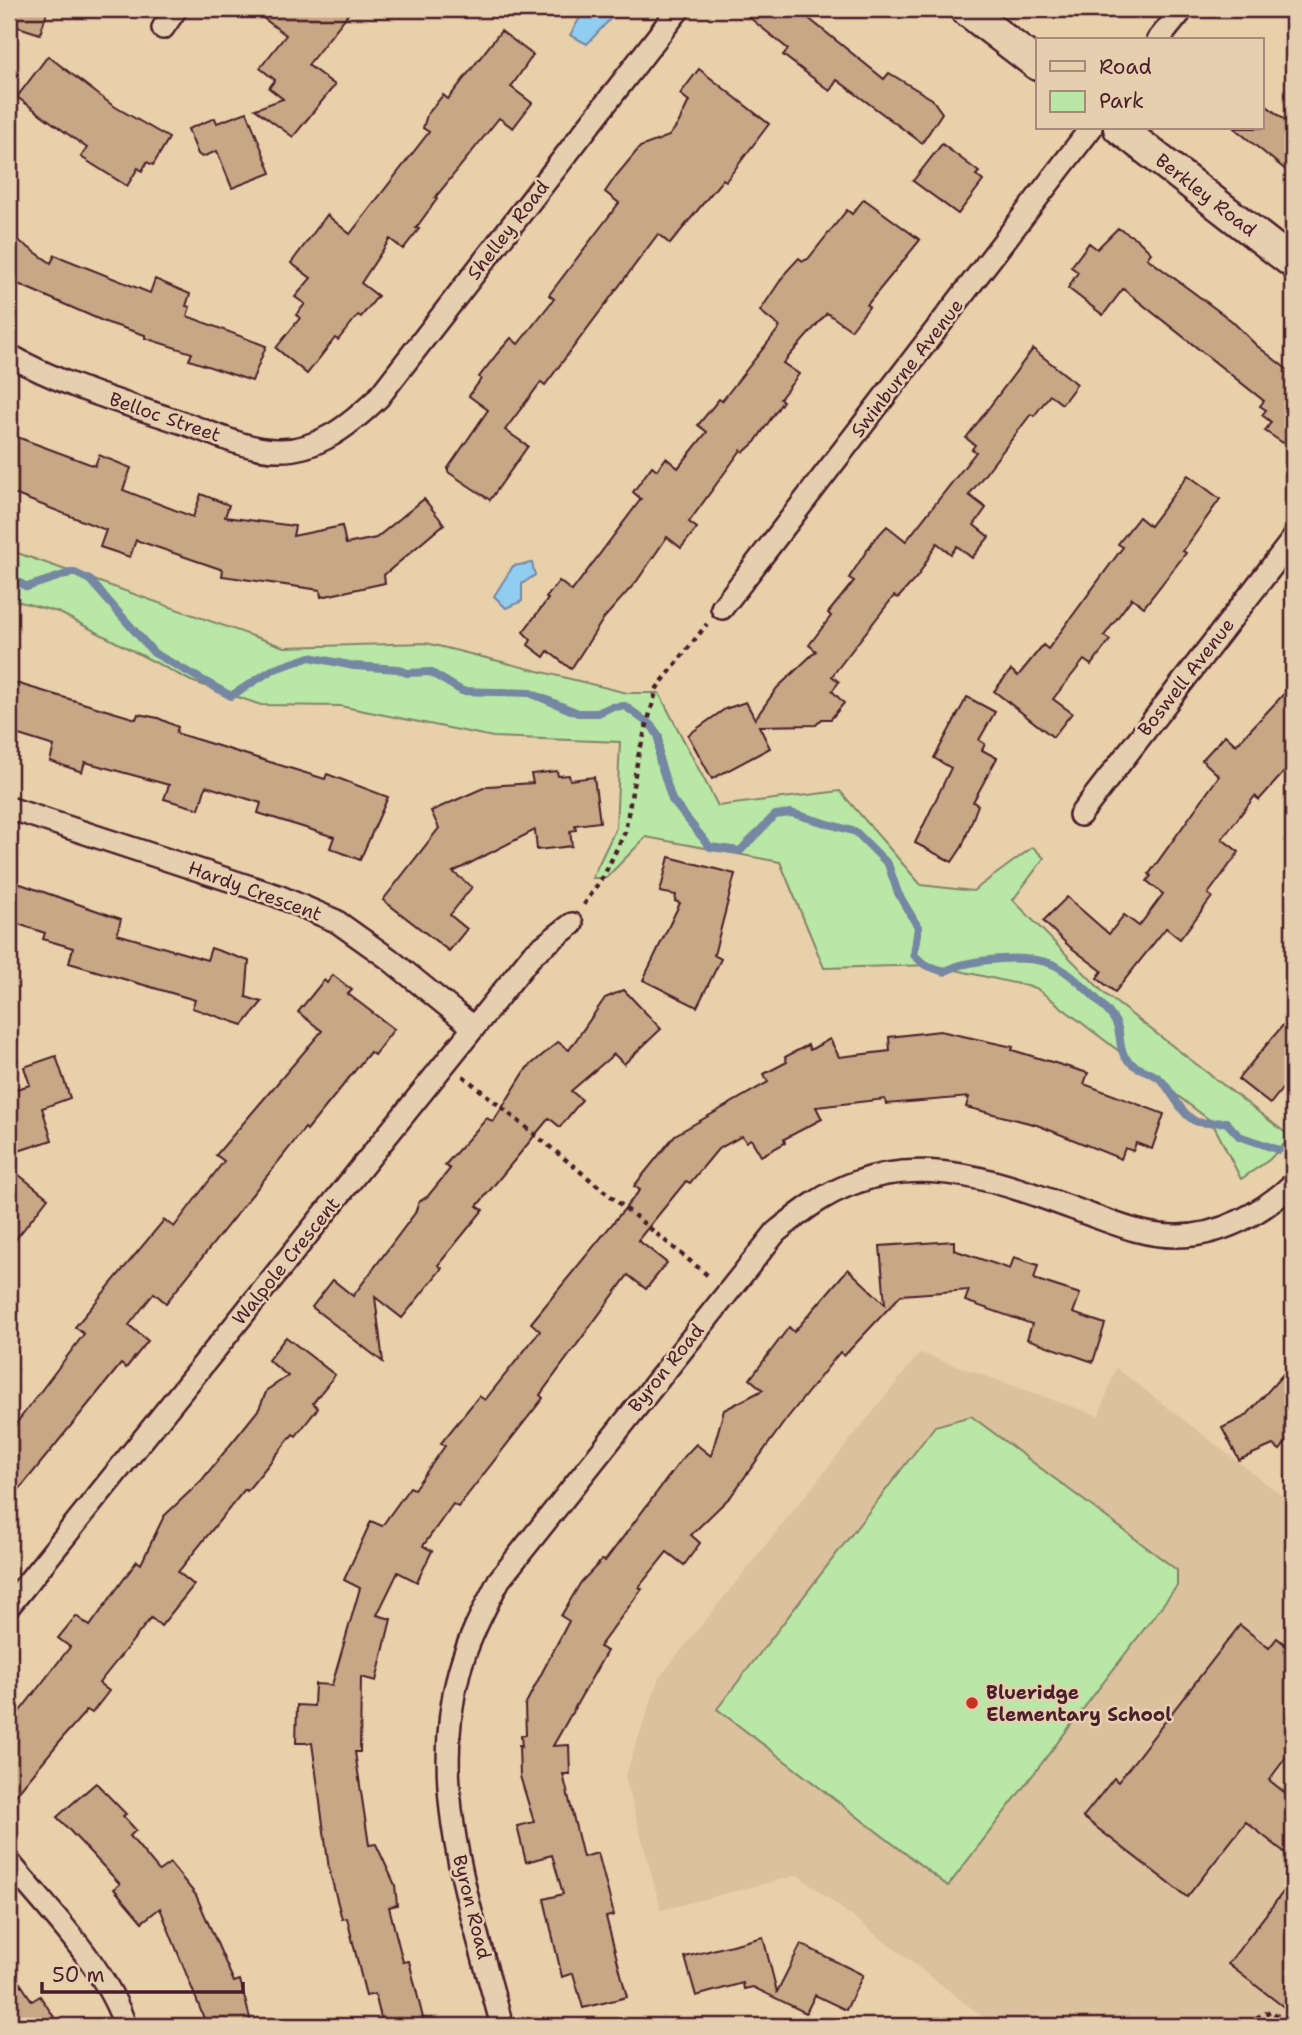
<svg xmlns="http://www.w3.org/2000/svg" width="1302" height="2035" viewBox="0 0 1302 2035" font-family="'Shantell Sans',sans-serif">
<rect width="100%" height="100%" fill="#e8d0ab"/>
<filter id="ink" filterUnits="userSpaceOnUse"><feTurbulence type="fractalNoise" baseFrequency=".0143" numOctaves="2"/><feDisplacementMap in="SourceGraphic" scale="14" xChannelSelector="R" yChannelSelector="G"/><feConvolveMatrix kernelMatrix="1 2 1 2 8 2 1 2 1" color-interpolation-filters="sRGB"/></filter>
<g filter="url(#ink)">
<path fill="#dbc19e" d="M 920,1353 L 1099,1416 L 1116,1368 L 1293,1504 L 1293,2026 L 995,2026 L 798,1875 L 661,1910 L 625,1777 L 659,1678 Z"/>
<g fill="#b9e7a6" stroke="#828368" stroke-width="2">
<path d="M 9,550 L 284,647 L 426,643 L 627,693 L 659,693 L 718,806 L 840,791 L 921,885 L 973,891 L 1033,847 L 1044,858 L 1013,900 L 1105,994 L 1291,1137 L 1269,1160 L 1241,1179 L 1212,1122 L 1036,988 L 933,965 L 824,968 L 780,862 L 646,837 L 606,878 L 592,878 L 616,828 L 620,742 L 493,737 L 340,706 L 261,705 L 191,681 L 58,612 L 9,599 Z"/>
<path d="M 971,1416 L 1177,1570 L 1177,1586 L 948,1886 L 717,1709 L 935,1426 Z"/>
</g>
<g fill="#91cdf1" stroke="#7587a2" stroke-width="2">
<path d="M 585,9 L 602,9 L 613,16 L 587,44 L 570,35 Z"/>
<path d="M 532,563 L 535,575 L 522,584 L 522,601 L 506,608 L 494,596 L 513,566 Z"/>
</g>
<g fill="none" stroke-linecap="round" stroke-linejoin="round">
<path stroke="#7587a2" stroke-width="8" d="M 9,577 L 27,587 L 73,572 L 90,580 L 154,653 L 231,696 L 272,670 L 310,657 L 354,666 L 398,669 L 407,673 L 430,672 L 462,691 L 530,693 L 578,713 L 598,713 L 611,707 L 625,706 L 652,726 L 659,737 L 659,759 L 672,800 L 710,847 L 740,851 L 775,815 L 791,813 L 856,832 L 888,864 L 898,893 L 918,927 L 914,955 L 925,965 L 944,972 C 968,958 1033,953 1058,967 C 1074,976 1102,1003 1113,1018 C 1123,1031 1117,1045 1125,1057 C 1134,1070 1151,1070 1161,1080 C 1172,1091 1181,1114 1195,1121 C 1203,1125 1217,1122 1226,1122 L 1239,1136 L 1279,1150"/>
</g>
<g fill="#c7a785" stroke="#4a1f2b" stroke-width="2">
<path d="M 9,9 L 48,9 L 40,34 L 9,24 Z"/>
<path d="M 251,9 L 352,9 L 308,65 L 335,85 L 293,137 L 255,109 L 283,99 L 269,88 L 275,80 L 260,68 L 286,35 Z"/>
<path d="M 739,9 L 797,9 L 884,79 L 889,73 L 932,99 L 942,113 L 922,143 L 837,80 L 830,91 L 783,55 L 788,49 Z"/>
<path d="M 501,31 L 533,55 L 511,87 L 532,103 L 513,128 L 499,118 L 435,198 L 437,199 L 416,228 L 419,229 L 403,249 L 390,239 L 361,283 L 378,296 L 361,317 L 358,315 L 338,340 L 335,338 L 307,374 L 276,348 L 300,318 L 296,315 L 305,304 L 295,297 L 311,278 L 291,263 L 327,215 L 350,234 L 429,132 L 423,128 L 427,115 L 443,95 L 448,99 Z"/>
<path d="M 48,56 L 112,105 L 169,138 L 153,165 L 147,162 L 142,171 L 138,168 L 127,186 L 81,157 L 87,148 L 17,97 Z"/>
<path d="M 699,69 L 769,124 L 726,181 L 723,179 L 670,244 L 658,234 L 545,385 L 541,382 L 505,430 L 528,446 L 490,500 L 448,472 L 448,468 L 488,410 L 469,396 L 481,379 L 479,377 L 497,354 L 511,338 L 518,344 L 554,299 L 549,295 L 619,203 L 605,192 L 616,176 L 640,147 L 669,136 L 678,124 L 689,101 L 680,94 Z"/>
<path d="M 1262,102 L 1293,127 L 1293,176 L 1234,128 L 1262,128 Z"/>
<path d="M 247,112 L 271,173 L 232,188 L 217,151 L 202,157 L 198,154 L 188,129 L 215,118 L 217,123 Z"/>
<path d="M 942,144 L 979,172 L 976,175 L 983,181 L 958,214 L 913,181 Z"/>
<path d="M 864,199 L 920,240 L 867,305 L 869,307 L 851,330 L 827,313 L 783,363 L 799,374 L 780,399 L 783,401 L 755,442 L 744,452 L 741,450 L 689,522 L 697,528 L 681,548 L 667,537 L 637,581 L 604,618 L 571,669 L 548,651 L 544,657 L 528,645 L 531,640 L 523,632 L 548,599 L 546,598 L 559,581 L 572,591 L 641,499 L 633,492 L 652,466 L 657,470 L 666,458 L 678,468 L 707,432 L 698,425 L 719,399 L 722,401 L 780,327 L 760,311 L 786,272 L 799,258 L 803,261 L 808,259 L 847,210 L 852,214 Z"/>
<path d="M 1118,228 L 1137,239 L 1151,253 L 1147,258 L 1232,321 L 1256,345 L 1293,374 L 1293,439 L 1289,435 L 1283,443 L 1265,431 L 1271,422 L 1262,415 L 1266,410 L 1260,406 L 1264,401 L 1123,289 L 1103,315 L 1068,288 L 1078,272 L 1071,267 L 1089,243 L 1097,249 Z"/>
<path d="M 9,234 L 51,263 L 55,255 L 150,293 L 155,279 L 190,294 L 186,306 L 190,307 L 187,316 L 266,346 L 252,381 L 189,360 L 192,353 L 145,338 L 145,335 L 105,322 L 9,280 Z"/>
<path d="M 1033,349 L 1077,384 L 1062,404 L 1050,395 L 1034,416 L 1031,414 L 969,495 L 986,508 L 974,525 L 989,537 L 972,558 L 957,546 L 951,554 L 937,543 L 918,576 L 898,598 L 894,596 L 832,676 L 839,682 L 832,691 L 844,703 L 831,719 L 822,719 L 816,725 L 759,726 L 770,748 L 712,779 L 688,735 L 725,709 L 746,702 L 755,719 L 777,688 L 816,651 L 809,645 L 831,616 L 828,613 L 854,581 L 849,578 L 873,541 L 887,526 L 906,541 L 976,452 L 972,449 L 975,445 L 966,438 Z"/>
<path d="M 9,434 L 95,466 L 99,455 L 131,468 L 123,490 L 193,517 L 201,494 L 229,505 L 225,517 L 295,526 L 293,536 L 342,526 L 346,544 L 376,538 L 424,499 L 444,524 L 384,575 L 385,583 L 321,597 L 320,590 L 222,576 L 223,570 L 136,540 L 130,557 L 100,547 L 106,530 L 9,492 Z"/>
<path d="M 1188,475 L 1220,499 L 1183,551 L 1186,553 L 1144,607 L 1132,598 L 1104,636 L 1110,640 L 1091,665 L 1084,660 L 1053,699 L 1072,713 L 1053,737 L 994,691 L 1011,670 L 1018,676 L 1043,645 L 1048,649 L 1123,547 L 1118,544 L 1139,517 L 1150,526 Z"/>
<path d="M 9,681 L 136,719 L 138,714 L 158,718 L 178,727 L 176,733 L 325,779 L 327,774 L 388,797 L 360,860 L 330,848 L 334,837 L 258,813 L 261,803 L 206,786 L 199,809 L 164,799 L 169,785 L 85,762 L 82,772 L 50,761 L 54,746 L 9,732 Z"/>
<path d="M 1293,684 L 1293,762 L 1259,800 L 1255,796 L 1222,839 L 1239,852 L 1208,894 L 1212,897 L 1180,939 L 1166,928 L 1115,992 L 1097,978 L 1102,971 L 1069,946 L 1043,921 L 1067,897 L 1109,934 L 1124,915 L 1139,926 L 1163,894 L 1147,881 L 1151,876 L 1149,874 L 1219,776 L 1202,760 L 1225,735 L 1236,745 Z"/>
<path d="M 967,697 L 995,712 L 979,740 L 985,744 L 982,750 L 997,758 L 973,802 L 978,805 L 962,847 L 952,862 L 915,843 L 951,768 L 934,758 Z"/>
<path d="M 557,771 L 558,776 L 569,775 L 570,780 L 594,777 L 600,822 L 575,825 L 576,830 L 570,831 L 572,846 L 537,850 L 535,830 L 453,872 L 472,887 L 450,915 L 467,929 L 449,951 L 383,900 L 439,828 L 431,811 L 488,786 L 533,783 L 531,774 Z"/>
<path d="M 669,857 L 735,874 L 714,955 L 721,959 L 697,1007 L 643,980 L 680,903 L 675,901 L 676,895 L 660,892 Z"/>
<path d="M 9,880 L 121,919 L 117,934 L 207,960 L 211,948 L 249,961 L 246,997 L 262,1002 L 243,1025 L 192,1008 L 195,1000 L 69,963 L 73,948 L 43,939 L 45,933 L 9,921 Z"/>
<path d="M 333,975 L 352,990 L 348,994 L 394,1029 L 374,1055 L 370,1052 L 307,1130 L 305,1128 L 166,1303 L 154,1293 L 129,1325 L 148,1341 L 126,1368 L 121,1364 L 9,1502 L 9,1433 L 84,1334 L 75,1327 L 164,1220 L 174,1227 L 224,1161 L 216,1155 L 322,1031 L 298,1012 L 324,980 L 327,983 Z"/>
<path d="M 624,990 L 661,1029 L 624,1064 L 614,1054 L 571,1091 L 582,1100 L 560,1127 L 549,1118 L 477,1206 L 483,1210 L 438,1265 L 442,1268 L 402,1318 L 375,1297 L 383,1362 L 312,1307 L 333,1280 L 353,1296 L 415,1213 L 419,1202 L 428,1196 L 450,1169 L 445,1165 L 487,1118 L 493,1122 L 527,1068 L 558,1042 L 569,1050 L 605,998 Z"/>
<path d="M 1293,1013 L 1293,1097 L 1282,1089 L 1270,1104 L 1238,1079 Z"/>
<path d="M 940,1031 L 1013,1047 L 1012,1050 L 1088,1073 L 1084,1084 L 1164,1114 L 1152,1149 L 1136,1143 L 1133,1151 L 1125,1148 L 1121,1159 L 1037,1125 L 966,1107 L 969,1097 L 886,1104 L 885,1099 L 816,1107 L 822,1119 L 784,1139 L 785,1143 L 761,1156 L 751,1139 L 746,1142 L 742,1136 L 718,1149 L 690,1183 L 686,1181 L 638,1240 L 667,1263 L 646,1289 L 628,1275 L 540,1395 L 543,1398 L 458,1507 L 453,1504 L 423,1546 L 432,1551 L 417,1582 L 398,1572 L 377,1615 L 391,1619 L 376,1681 L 361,1677 L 360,1752 L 355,1752 L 369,1845 L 376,1844 L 395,1885 L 397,1905 L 389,1907 L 403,1962 L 409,1961 L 425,2026 L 383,2026 L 375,1994 L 366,1996 L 347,1918 L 342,1919 L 329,1869 L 312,1743 L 296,1743 L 297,1705 L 314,1706 L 315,1684 L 332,1685 L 360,1588 L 344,1580 L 371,1521 L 382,1526 L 410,1487 L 414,1489 L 445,1446 L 441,1443 L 479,1396 L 485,1400 L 540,1331 L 531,1323 L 640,1190 L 634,1186 L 675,1135 L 768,1082 L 764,1074 L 787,1062 L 785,1057 L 808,1045 L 810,1050 L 830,1039 L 839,1057 L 890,1051 L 889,1037 Z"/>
<path d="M 56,1056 L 70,1098 L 42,1108 L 52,1140 L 9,1154 L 9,1134 L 16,1131 L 9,1111 L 9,1091 L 30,1085 L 24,1067 Z"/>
<path d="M 9,1167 L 48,1198 L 9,1248 Z"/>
<path d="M 954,1241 L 954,1250 L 1010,1269 L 1014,1257 L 1038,1265 L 1034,1279 L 1080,1294 L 1073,1313 L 1105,1324 L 1093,1362 L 1027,1339 L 1032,1324 L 965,1301 L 969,1290 L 901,1295 L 844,1356 L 840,1352 L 785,1421 L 731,1496 L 691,1535 L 700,1543 L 684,1565 L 667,1552 L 639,1587 L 642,1589 L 599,1647 L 607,1651 L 553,1746 L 569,1745 L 570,1774 L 563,1774 L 583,1857 L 598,1853 L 614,1915 L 606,1917 L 627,1997 L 583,2008 L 573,1973 L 562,1977 L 544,1899 L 563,1894 L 552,1855 L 526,1862 L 517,1826 L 534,1822 L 520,1776 L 519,1746 L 522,1747 L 521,1736 L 526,1735 L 525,1705 L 569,1621 L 561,1616 L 581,1582 L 602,1560 L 605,1561 L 682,1459 L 696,1444 L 711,1456 L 724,1410 L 763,1390 L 750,1379 L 789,1327 L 794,1332 L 848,1269 L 885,1304 L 880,1246 Z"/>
<path d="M 286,1337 L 335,1375 L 313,1403 L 318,1408 L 296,1436 L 293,1434 L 247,1491 L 245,1489 L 178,1572 L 194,1585 L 161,1626 L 151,1618 L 99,1683 L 109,1691 L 92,1713 L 87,1710 L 64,1736 L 9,1803 L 9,1702 L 20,1711 L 70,1647 L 58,1638 L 76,1616 L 90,1626 L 137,1561 L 141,1564 L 164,1516 L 202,1480 L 259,1409 L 267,1390 L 288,1376 L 268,1360 Z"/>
<path d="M 1293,1363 L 1293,1433 L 1280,1450 L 1273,1445 L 1239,1460 L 1222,1428 L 1246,1416 Z"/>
<path d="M 1240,1625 L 1269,1648 L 1277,1638 L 1293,1651 L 1293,1748 L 1269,1780 L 1293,1799 L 1293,1859 L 1246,1822 L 1187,1897 L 1083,1817 L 1114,1778 L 1118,1782 Z"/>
<path d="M 96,1783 L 126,1814 L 123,1816 L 136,1830 L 130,1836 L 159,1871 L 170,1863 L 196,1895 L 234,1982 L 240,1980 L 252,2026 L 207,2026 L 160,1908 L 142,1922 L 114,1889 L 120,1884 L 57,1817 Z"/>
<path d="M 1293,1879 L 1293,2014 L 1228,1964 Z"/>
<path d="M 763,1937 L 777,1992 L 801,1944 L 863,1975 L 846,2010 L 815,1995 L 806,2013 L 753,1987 L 744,1989 L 743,1983 L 696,1996 L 685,1957 Z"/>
<path d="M 9,1966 L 32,2001 L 40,1996 L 60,2026 L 9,2026 Z"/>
</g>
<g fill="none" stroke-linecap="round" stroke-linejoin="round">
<defs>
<g id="street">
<path d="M 163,28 L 176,9"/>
<path d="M 1158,40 L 1183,9"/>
<path d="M 9,355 C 63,386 124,403 183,423 C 213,433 244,449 276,450 C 317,452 350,425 378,398 L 679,9"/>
<path d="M 722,608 L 1091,128"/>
<path d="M 9,808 L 278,896 L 336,921 L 388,958 L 473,1027"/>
<path d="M 1080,815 L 1293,539"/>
<path d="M 9,1606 L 533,954 L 572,924"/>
<path d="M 9,1862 C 47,1909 107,1968 125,2026"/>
<path d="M 502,2026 C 472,1911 427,1792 459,1672 C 468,1639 484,1610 499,1580 L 776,1232 C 802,1211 825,1193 857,1182 C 933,1153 1017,1188 1088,1214 C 1116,1224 1144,1236 1175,1236 C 1219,1237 1262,1213 1293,1184"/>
</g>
<g id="secondary">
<path d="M 965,9 L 1038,65"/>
<path d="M 1119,128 L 1293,263"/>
</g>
</defs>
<use href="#street" stroke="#4a1f2b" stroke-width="26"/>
<use href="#secondary" stroke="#4a1f2b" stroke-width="35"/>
<g stroke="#4a1f2b" stroke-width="4.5" stroke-dasharray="5 5" stroke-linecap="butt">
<path d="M 584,905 L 604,875 L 625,832 L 638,757 L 657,688 L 707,624"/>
<path d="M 463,1076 L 711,1278"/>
<path d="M 1238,2026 L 1271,2011 L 1291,2026"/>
</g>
<use href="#street" stroke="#e6cfaf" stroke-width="21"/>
<use href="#secondary" stroke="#e6cfaf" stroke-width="30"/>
</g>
</g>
<circle fill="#c8321e" stroke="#e6cfaf" stroke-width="2.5" cx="972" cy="1703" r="7"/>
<g text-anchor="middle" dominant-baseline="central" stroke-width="5" stroke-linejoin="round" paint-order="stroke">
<g font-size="19" fill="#4a1f2b" stroke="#e6cfaf">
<text transform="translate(1206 195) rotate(38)">Berkley Road</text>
<text transform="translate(508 230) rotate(-52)">Shelley Road</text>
<text transform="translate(907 368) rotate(-52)">Swinburne Avenue</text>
<text transform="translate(165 417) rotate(19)">Belloc Street</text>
<text transform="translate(1186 677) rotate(-52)">Boswell Avenue</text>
<text transform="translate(255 891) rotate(20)">Hardy Crescent</text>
<text transform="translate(286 1261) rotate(-51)">Walpole Crescent</text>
<text transform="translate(666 1368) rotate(-51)">Byron Road</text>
<text transform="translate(472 1907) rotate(76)">Byron Road</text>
</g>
<g font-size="19" font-weight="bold" fill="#4a1f2b" stroke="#e6cfaf" text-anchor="start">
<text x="986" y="1692">Blueridge<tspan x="986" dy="22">Elementary School</tspan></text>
</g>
</g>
<rect width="1302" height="2035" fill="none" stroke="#e6cfaf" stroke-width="35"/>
<rect x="18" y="18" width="1267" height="2000" fill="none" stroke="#4a1f2b" stroke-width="2.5" filter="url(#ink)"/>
<rect x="1036" y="38" width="228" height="91" fill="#e6cfaf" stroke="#a8897a" stroke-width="2"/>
<rect x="1050" y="61" width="35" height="10" fill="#e6cfaf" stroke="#a8897a" stroke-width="2"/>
<text x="1099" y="74" font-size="21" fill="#4a1f2b">Road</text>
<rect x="1050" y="91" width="35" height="21" fill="#b9e7a6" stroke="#a8897a" stroke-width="2"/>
<text x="1099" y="108" font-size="21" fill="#4a1f2b">Park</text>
<path d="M42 1982v10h201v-10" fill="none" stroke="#4a1f2b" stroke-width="3.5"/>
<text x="52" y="1982" font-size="21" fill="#4a1f2b" stroke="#e6cfaf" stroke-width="5" paint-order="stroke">50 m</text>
</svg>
